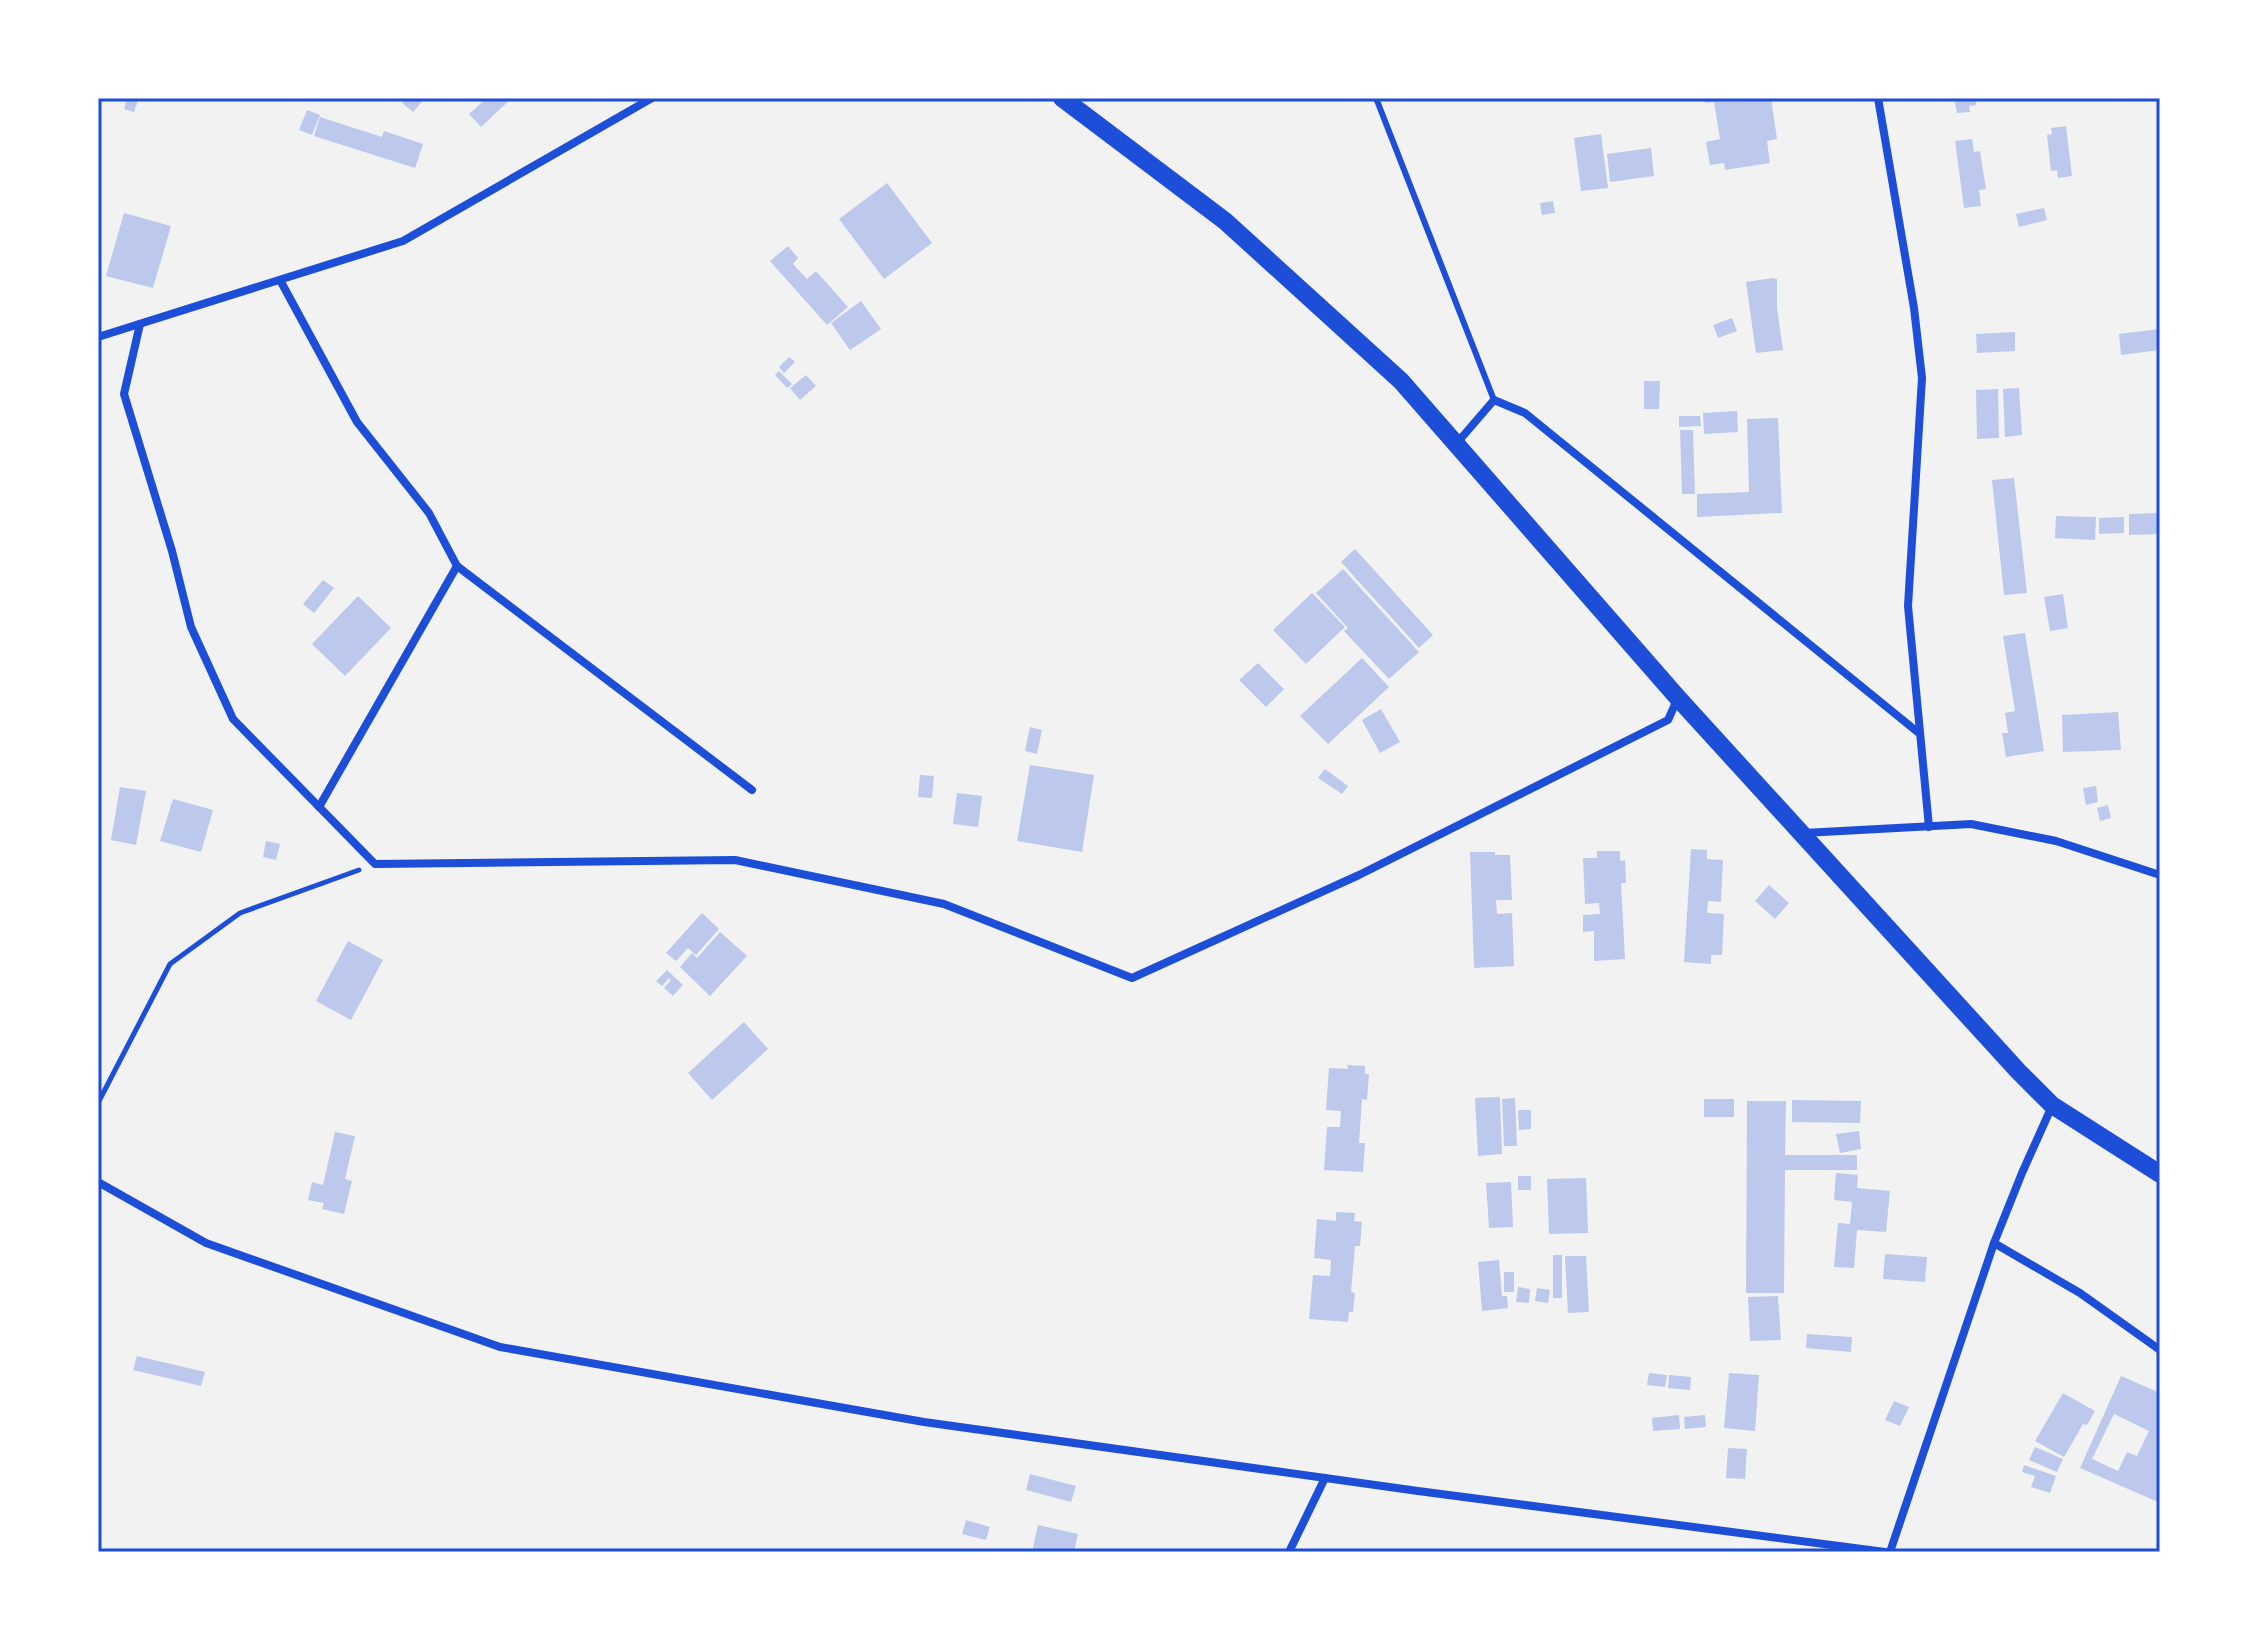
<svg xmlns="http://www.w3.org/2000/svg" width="2258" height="1650" viewBox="0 0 2258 1650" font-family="Raleway,sans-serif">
<rect width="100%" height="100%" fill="#f2f2f2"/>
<g fill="#bdc9ec" fill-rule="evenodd">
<path d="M 127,98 L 139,98 L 134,112 L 124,109 Z"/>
<path d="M 407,98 L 425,98 L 413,112 L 402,103 Z"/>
<path d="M 487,98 L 512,98 L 481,127 L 469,114 Z"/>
<path d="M 1704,98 L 1759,98 L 1759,100 L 1771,98 L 1777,139 L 1767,141 L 1770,163 L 1725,170 L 1724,163 L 1710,165 L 1706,142 L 1720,139 L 1714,102 L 1705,103 Z"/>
<path d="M 1954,98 L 1975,98 L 1976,105 L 1969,106 L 1970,112 L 1957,113 Z"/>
<path d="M 307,110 L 320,115 L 312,135 L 299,130 Z"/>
<path d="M 320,117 L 382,137 L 384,131 L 423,144 L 415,168 L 314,136 Z"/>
<path d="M 2066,126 L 2072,176 L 2058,178 L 2057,170 L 2051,171 L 2047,135 L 2052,134 L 2051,128 Z"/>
<path d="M 1601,134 L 1608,188 L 1581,191 L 1574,138 Z"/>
<path d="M 1972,139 L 1974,152 L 1980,151 L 1986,189 L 1979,190 L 1981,206 L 1964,208 L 1955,141 Z"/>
<path d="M 1651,148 L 1654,176 L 1610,182 L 1607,154 Z"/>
<path d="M 887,183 L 932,243 L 884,279 L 839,219 Z"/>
<path d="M 1553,201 L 1555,213 L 1542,215 L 1540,203 Z"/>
<path d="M 2044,208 L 2047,220 L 2019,227 L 2016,214 Z"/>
<path d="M 124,213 L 171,226 L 153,288 L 106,276 Z"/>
<path d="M 788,246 L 798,258 L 793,264 L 807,279 L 816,271 L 848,307 L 827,325 L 770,261 Z"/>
<path d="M 1773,278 L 1777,279 L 1777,308 L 1783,350 L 1756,353 L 1746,282 Z"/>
<path d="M 861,301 L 881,329 L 850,350 L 831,323 Z"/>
<path d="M 1732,318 L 1737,331 L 1718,338 L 1713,325 Z"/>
<path d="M 2160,329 L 2160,350 L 2121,355 L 2119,334 Z"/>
<path d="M 2015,332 L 2015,351 L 1977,353 L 1976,334 Z"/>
<path d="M 789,357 L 795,362 L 784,373 L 779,367 Z"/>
<path d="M 779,371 L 792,384 L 787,388 L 775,375 Z"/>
<path d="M 806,375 L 816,386 L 800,400 L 790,388 Z"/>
<path d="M 1644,381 L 1660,381 L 1659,409 L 1644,409 Z"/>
<path d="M 2019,388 L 2022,435 L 2005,437 L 2003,389 Z"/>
<path d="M 1998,389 L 1999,438 L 1977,439 L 1976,390 Z"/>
<path d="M 1737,411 L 1738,432 L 1704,434 L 1703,413 Z"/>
<path d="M 1679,416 L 1700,416 L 1701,426 L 1679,427 Z"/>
<path d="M 1778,418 L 1782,513 L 1697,517 L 1697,494 L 1749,492 L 1747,419 Z"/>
<path d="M 1680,430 L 1693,430 L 1695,494 L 1682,494 Z"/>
<path d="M 2014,478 L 2027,593 L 2004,595 L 1992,480 Z"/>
<path d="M 2160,513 L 2160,534 L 2129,535 L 2129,514 Z"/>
<path d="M 2056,516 L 2096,517 L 2095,540 L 2055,538 Z"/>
<path d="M 2124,517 L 2124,533 L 2099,534 L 2099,518 Z"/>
<path d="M 1355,549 L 1433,635 L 1419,648 L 1341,562 Z"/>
<path d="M 1343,569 L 1419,652 L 1389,679 L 1344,631 L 1348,628 L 1316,593 Z"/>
<path d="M 323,580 L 334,588 L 314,613 L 303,604 Z"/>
<path d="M 1312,593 L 1345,627 L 1306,664 L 1273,630 Z"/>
<path d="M 2063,594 L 2068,628 L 2050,631 L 2044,597 Z"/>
<path d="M 358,596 L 391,628 L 345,676 L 312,644 Z"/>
<path d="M 2025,633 L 2044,751 L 2006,757 L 2002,733 L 2008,733 L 2005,713 L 2015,711 L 2003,636 Z"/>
<path d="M 1362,658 L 1389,687 L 1328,744 L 1300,716 Z"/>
<path d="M 1258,663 L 1284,689 L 1266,707 L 1239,680 Z"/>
<path d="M 1381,709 L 1400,742 L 1380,753 L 1362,720 Z"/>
<path d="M 2118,712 L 2121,750 L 2063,752 L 2062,715 Z"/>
<path d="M 1030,727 L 1042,730 L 1037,754 L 1025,751 Z"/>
<path d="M 1030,765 L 1094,775 L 1082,852 L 1017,841 Z"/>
<path d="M 1325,769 L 1348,786 L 1342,794 L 1318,778 Z"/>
<path d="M 920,775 L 934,776 L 932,798 L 918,797 Z"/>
<path d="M 2096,786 L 2098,802 L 2086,805 L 2083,788 Z"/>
<path d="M 120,787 L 146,791 L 136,845 L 111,840 Z"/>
<path d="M 957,793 L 982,796 L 978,827 L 953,824 Z"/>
<path d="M 173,799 L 213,810 L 201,852 L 160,841 Z"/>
<path d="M 2108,805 L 2111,818 L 2100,821 L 2097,808 Z"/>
<path d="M 266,841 L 280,844 L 276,860 L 263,857 Z"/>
<path d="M 1691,849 L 1707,850 L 1707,859 L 1723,860 L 1721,902 L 1708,901 L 1707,913 L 1724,914 L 1722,955 L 1711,955 L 1711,964 L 1684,962 Z"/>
<path d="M 1597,851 L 1620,851 L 1620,861 L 1625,860 L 1626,883 L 1621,883 L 1625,959 L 1594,961 L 1594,931 L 1583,932 L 1583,915 L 1600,914 L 1599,903 L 1585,904 L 1583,858 L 1597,858 Z"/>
<path d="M 1470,852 L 1495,852 L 1495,855 L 1510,855 L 1512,900 L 1496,900 L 1497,914 L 1512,913 L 1514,966 L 1474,968 Z"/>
<path d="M 1769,885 L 1789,903 L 1775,919 L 1755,901 Z"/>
<path d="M 702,913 L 719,929 L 696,955 L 688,948 L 676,961 L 666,953 Z"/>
<path d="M 720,932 L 747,956 L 710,996 L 680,967 L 692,953 L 697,958 Z"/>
<path d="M 348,941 L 383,960 L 351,1020 L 316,1001 Z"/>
<path d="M 667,970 L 683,985 L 673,996 L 664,988 L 671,980 L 669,978 L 662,986 L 656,981 Z"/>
<path d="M 744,1022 L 768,1049 L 712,1100 L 688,1073 Z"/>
<path d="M 1347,1065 L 1365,1066 L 1365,1074 L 1369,1074 L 1367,1100 L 1362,1099 L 1359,1143 L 1365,1143 L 1363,1172 L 1324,1170 L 1327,1127 L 1340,1127 L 1341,1111 L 1326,1110 L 1329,1068 L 1348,1069 Z"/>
<path d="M 1500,1097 L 1502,1154 L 1478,1156 L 1475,1098 Z"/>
<path d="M 1515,1098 L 1517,1146 L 1504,1146 L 1502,1099 Z"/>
<rect x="1704" y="1099" width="30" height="18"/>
<path d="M 1792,1100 L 1861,1101 L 1860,1123 L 1792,1122 Z"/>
<path d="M 1747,1101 L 1786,1101 L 1785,1155 L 1857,1155 L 1857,1170 L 1785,1170 L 1784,1293 L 1746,1293 Z"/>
<path d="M 1518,1110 L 1531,1110 L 1531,1129 L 1519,1130 Z"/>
<path d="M 1859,1131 L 1861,1149 L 1840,1153 L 1836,1134 Z"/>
<path d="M 335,1132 L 355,1136 L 345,1179 L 352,1181 L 344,1214 L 322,1209 L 324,1203 L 308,1200 L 312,1182 L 323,1185 Z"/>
<path d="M 1836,1173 L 1858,1175 L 1857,1188 L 1890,1191 L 1886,1232 L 1857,1230 L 1854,1268 L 1834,1267 L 1838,1223 L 1850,1224 L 1852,1202 L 1834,1200 Z"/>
<rect x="1518" y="1176" width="13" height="14"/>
<path d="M 1586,1178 L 1588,1233 L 1549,1234 L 1547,1179 Z"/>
<path d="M 1511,1182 L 1513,1227 L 1489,1228 L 1486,1183 Z"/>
<path d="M 1336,1212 L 1355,1213 L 1354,1221 L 1362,1222 L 1360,1246 L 1355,1246 L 1351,1292 L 1355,1293 L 1353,1312 L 1349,1312 L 1348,1322 L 1309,1319 L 1313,1275 L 1330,1276 L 1331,1260 L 1314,1258 L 1317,1219 L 1336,1221 Z"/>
<path d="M 1885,1254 L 1927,1257 L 1925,1282 L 1883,1279 Z"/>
<rect x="1553" y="1255" width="9" height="43"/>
<path d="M 1565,1256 L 1586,1256 L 1589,1312 L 1568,1313 Z"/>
<path d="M 1499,1260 L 1502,1296 L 1507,1296 L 1508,1308 L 1482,1311 L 1478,1262 Z"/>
<rect x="1504" y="1272" width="10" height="20"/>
<path d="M 1518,1287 L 1530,1289 L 1529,1303 L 1516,1302 Z"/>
<path d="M 1537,1288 L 1550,1290 L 1548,1303 L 1535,1301 Z"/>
<path d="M 1778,1296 L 1781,1340 L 1750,1341 L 1748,1297 Z"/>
<path d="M 1807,1334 L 1852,1337 L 1851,1352 L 1806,1348 Z"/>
<path d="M 137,1356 L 205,1372 L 201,1386 L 133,1370 Z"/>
<path d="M 1649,1373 L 1667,1375 L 1665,1387 L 1647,1385 Z"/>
<path d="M 1729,1373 L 1759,1375 L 1755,1431 L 1724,1428 Z"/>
<path d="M 1669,1375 L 1691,1377 L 1690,1390 L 1668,1388 Z"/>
<path d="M 2121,1376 L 2160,1393 L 2160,1498 L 2158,1502 L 2080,1468 ZM 2114,1414 L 2149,1431 L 2137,1456 L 2127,1452 L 2118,1471 L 2092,1459 Z"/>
<path d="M 2063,1393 L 2095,1411 L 2087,1425 L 2083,1424 L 2064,1457 L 2035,1441 Z"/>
<path d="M 1894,1401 L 1909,1407 L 1900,1426 L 1885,1420 Z"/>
<path d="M 1679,1415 L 1680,1429 L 1653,1431 L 1652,1418 Z"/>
<path d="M 1705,1415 L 1706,1427 L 1685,1429 L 1684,1417 Z"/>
<path d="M 2035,1447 L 2063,1459 L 2057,1472 L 2029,1460 Z"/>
<path d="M 1728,1448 L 1747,1449 L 1745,1479 L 1726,1478 Z"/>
<path d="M 2024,1465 L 2056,1476 L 2050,1493 L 2031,1487 L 2035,1476 L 2022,1472 Z"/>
<path d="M 1030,1474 L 1076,1486 L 1071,1502 L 1026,1490 Z"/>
<path d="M 966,1520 L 990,1527 L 986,1540 L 962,1534 Z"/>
<path d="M 1038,1525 L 1078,1534 L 1074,1552 L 1032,1552 Z"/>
</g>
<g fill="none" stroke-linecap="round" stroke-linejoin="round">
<path stroke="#1d4ed8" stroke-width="5" d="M 98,1103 L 170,964 L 240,913 L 359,870"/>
<path stroke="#1d4ed8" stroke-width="6" d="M 1376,98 L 1494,400"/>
<g stroke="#1d4ed8" stroke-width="8">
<path d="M 1878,98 L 1914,308 L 1922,378 L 1908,606 L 1929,827"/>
<path d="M 280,280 L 357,422 L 429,513 L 457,566 L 752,790"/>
<path d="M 140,324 L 124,394 L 172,551 L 191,627 L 233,719 L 375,864 L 735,860 L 944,904 L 1132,978 L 1359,875 L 1668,720 L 1677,700"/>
<path d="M 98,337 L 403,241 L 652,98"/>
<path d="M 1457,443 L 1494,400 L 1525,413 L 1920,734"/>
<path d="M 319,807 L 457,566"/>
<path d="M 1804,833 L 1971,824 L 2056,841 L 2160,875"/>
<path d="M 98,1182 L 206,1243 L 500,1347 L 924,1422 L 1418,1491 L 1885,1552"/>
<path d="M 1994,1243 L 2080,1293 L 2160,1350"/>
<path d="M 1289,1552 L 1325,1478"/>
<path d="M 1890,1552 L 1994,1243 L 2022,1173 L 2052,1106"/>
</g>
<path stroke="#1d4ed8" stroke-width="18" d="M 1062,98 L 1225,221 L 1401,381 L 1678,698 L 2018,1071 L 2052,1105 L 2160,1174"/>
</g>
<rect width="2258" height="1650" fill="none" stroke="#ffffff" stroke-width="200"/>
<rect x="100" y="100" width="2058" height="1450" fill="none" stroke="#1d4ed8" stroke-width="3"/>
</svg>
